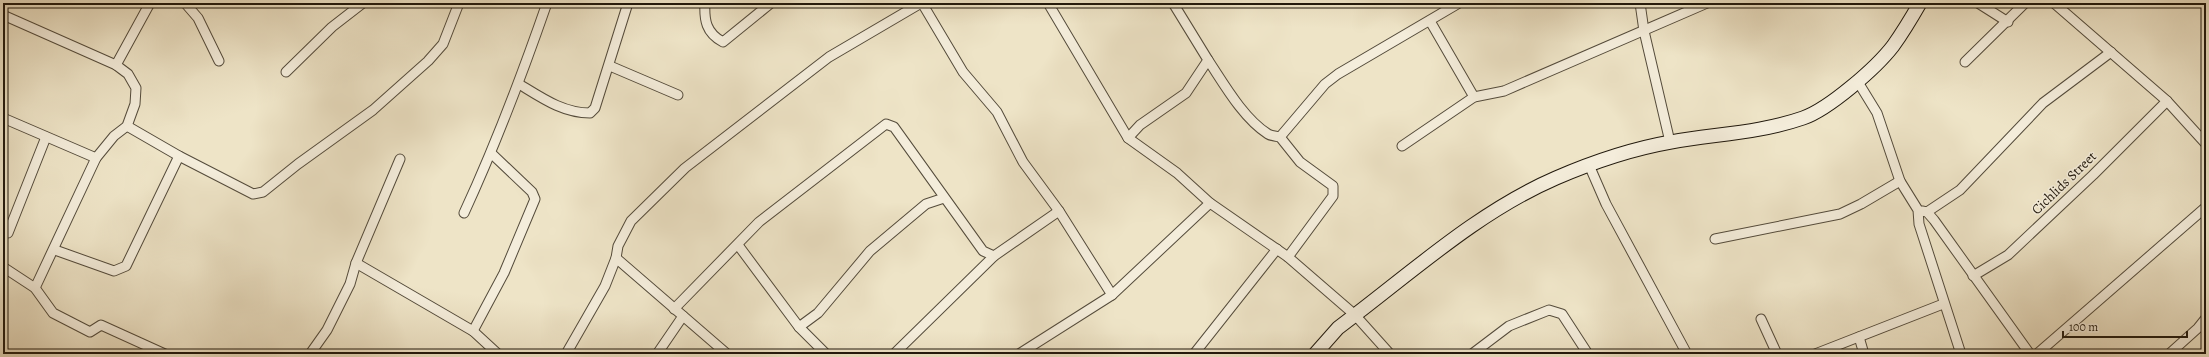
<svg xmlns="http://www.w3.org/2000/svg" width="2209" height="357" viewBox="0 0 2209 357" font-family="Alegreya,serif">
<rect width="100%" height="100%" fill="#eee4c7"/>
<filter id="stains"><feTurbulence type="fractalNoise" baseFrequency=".005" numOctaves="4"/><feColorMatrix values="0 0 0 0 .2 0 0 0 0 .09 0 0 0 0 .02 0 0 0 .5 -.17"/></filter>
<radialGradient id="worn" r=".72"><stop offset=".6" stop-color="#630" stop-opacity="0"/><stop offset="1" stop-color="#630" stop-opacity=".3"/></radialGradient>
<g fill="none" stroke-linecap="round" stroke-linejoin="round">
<defs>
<g id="street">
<path d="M 185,3 L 198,18 L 219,61"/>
<path d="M 705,3 C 704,20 706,33 723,42 L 771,3"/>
<path d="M 922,3 L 963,72 L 997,112 L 1023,162 L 1059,211 L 1112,295"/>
<path d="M 1048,3 L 1128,138 L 1177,173 L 1210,203 L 1288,257 L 1355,315 L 1390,354"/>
<path d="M 1640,3 L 1644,31 L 1670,142"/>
<path d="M 1978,3 L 2008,22"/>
<path d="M 2054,3 L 2167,101 L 2206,144"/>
<path d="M 3,15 L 116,65 L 128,74 L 136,88 L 135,104 L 127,126 L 114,136 L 96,158 L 35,288"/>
<path d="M 1430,21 L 1474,97"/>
<path d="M 1208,60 C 1224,84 1243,118 1268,134 C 1271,136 1276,136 1280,137 L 1300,162 L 1333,186 L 1333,196 L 1288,257"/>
<path d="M 1965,62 L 2025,3"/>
<path d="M 116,65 L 150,3"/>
<path d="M 610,66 L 678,95"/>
<path d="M 286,72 L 332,27 L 363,3"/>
<path d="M 1858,82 L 1877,113 L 1900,181 L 1918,210 L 1919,224 L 1961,354"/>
<path d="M 519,84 C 542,98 563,113 590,113 L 595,108 L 628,3"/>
<path d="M 3,118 L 96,158"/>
<path d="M 127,126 L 179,156 L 253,194 L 263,192 L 298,164 L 373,110 L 428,61 L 443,44 L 459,3"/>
<path d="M 1280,137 L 1325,84 L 1338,74 L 1459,3"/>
<path d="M 1128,138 L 1140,125 L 1186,93 L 1208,60 L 1173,3"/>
<path d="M 1402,146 L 1474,97 L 1504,91 L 1707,3"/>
<path d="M 1589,165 L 1606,204 L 1687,354"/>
<path d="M 1922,211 L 1927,212 L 1934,220 L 2030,354"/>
<path d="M 1927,212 L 1960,190 L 2043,103 L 2111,52"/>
<path d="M 464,213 C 496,144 522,75 547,3"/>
<path d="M 8,233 L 46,137"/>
<path d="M 1715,239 L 1840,214 L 1861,204 L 1900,181"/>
<path d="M 738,245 L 799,327 L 826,354"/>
<path d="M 55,250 L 114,271 L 126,266 L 179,156"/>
<path d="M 616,258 L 727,354"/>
<path d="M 356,263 L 473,331 L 498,354"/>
<path d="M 3,267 L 35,288 L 53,313 L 90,332 L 101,325 L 165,354"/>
<path d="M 1973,276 L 2008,255 L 2093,175 L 2167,101"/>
<path d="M 674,309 L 759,222 L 886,124 L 894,127 L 983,251 L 994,256"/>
<path d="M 1761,319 L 1777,354"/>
<path d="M 799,327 L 818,313 L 870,251 L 926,204 L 944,198"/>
<path d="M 473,331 L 504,273 L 535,199 L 532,192 L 492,154"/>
<path d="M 1859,337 L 1864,354"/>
<path d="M 310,354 L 327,330 L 350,284 L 356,263 L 400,159"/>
<path d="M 566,354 L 605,286 L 616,258 L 618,246 L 631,221 L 685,168 L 829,57 L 921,3"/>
<path d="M 657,354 L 683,316"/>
<path d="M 894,354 L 994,256 L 1059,211"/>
<path d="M 1019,354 L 1112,295 L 1210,203"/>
<path d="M 1194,354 L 1277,249"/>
<path d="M 1472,354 L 1509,326 L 1549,310 L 1562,314 L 1588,354"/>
<path d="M 1815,354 L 1943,304"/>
<path d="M 2037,354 L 2206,207"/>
<path d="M 2169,354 L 2198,328 L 2206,318"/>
</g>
<path id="secondary" d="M 1315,354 L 1338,328 L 1355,315 C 1419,266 1482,210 1556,178 C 1593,162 1631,149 1671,142 C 1715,134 1760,133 1803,118 C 1829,109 1876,68 1893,46 C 1903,32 1912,17 1920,3"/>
</defs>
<use href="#street" stroke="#544b3b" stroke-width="11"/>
<use href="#secondary" stroke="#20180c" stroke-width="15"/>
<use href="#street" stroke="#f4eddb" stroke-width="9"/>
<use href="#secondary" stroke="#f4eddb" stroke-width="13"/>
</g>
<g text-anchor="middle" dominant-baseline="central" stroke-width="3" stroke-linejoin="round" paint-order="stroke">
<g font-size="14" fill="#20180c" stroke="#f4eddb">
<text transform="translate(2064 183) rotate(-44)">Cichlids Street</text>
</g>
</g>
<rect width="2209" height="357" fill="none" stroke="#eee4c7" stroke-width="16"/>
<rect x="4" y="4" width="2201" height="349" fill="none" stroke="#20180c" stroke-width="2"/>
<rect x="8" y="8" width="2193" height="341" fill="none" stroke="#20180c"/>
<path d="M2063 331v6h124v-6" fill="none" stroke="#20180c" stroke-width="2"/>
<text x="2069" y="331" font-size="12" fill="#20180c" stroke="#f4eddb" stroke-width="3" paint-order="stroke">100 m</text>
<rect width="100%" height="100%" filter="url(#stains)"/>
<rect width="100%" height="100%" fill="url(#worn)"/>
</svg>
